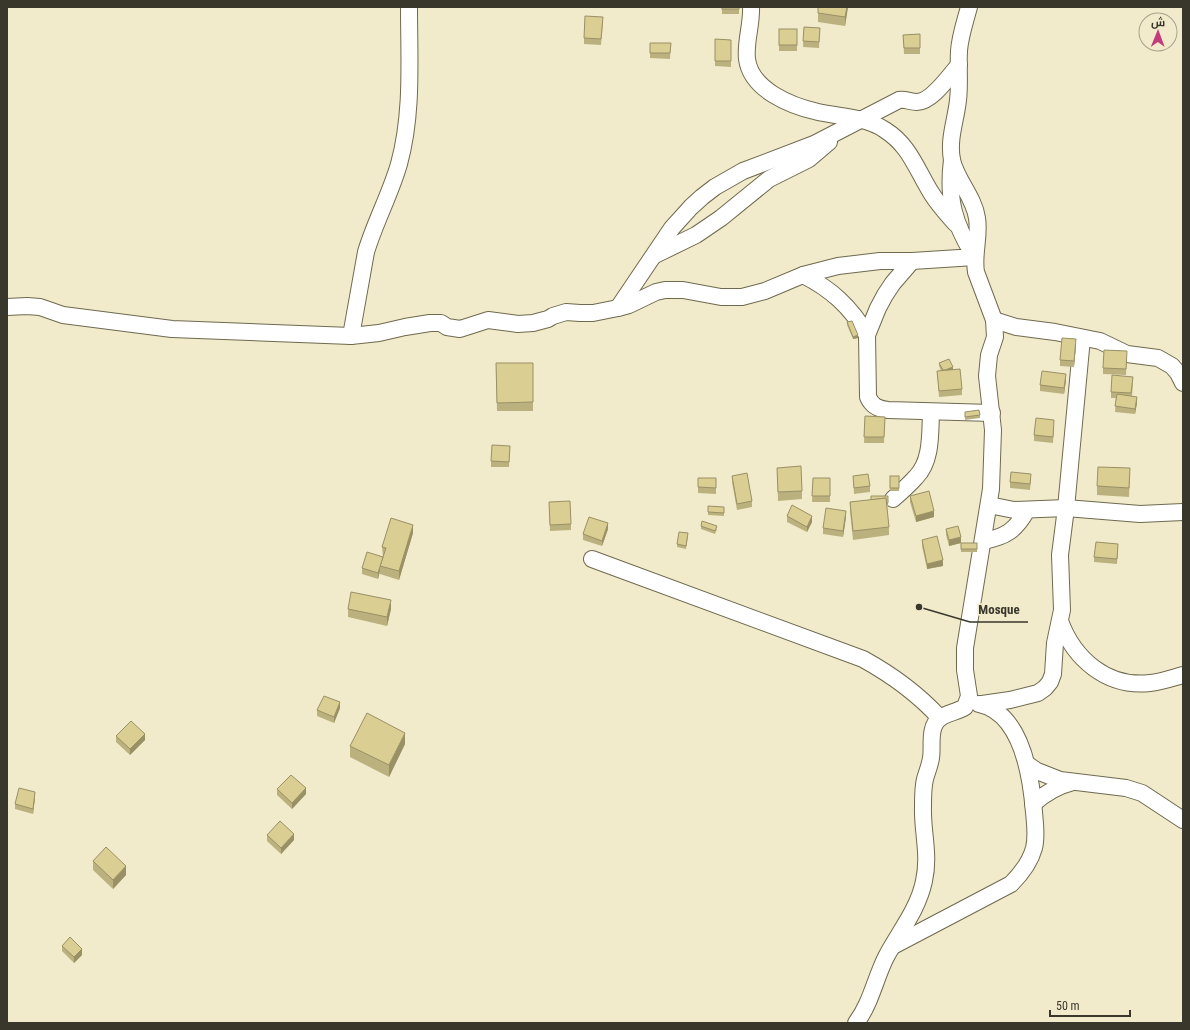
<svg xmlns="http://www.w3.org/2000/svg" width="1190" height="1030" viewBox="0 0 1190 1030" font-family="'Roboto Condensed',Cairo,sans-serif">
<rect width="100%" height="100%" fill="#f1ebcc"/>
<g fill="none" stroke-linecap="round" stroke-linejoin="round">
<defs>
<g id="minor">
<path d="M 751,7 C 752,24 745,42 747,59 C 751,90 791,106 818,112 C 841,117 866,117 885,130 C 909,145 916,168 930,191 C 937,203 946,213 956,224"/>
<path d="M 655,255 L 696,235 L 721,218 L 769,179 L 809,159 L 829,142"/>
<path d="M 912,261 L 893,283 L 885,295 L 878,308 L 867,335 L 868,397 C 872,406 878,409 888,410 L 992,413"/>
<path d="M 803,275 C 831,289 851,307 867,335"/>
<path d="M 7,307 L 27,306 L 40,307 L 63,315 L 172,329 L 351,336 L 379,333 L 405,327 L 430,323 L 441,323 L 447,327 L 460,329 L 488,320 L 518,324 L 533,323 L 548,319 L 553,316 L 566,312 L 580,313 L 593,313 L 618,308 L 629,305 L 656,292 L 665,290 L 683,290 L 721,297 L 742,297 L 765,291 L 803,275 L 838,266 L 880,261 L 912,261 L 975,257 C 954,225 947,198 952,160"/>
<path d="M 618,308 L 672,228 L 691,207 L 702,197 L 715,187 L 743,171 L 814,144 L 899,100 C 906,99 910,102 917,102 C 932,102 949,76 959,65"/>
<path d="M 994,320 L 1016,327 L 1055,332 L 1100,341 L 1127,354 L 1158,358 L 1172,366 L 1178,373 L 1183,383"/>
<path d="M 351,336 L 366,252 C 375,222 390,195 399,164 C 413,113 409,60 409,7"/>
<path d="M 893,499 C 901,492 909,485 916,477 C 932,461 930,433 931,412"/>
<path d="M 989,505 L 1014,510 L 1066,508 L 1140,514 L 1183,512"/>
<path d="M 983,541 C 1006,537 1016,530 1027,510"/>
<path d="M 592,559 L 863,659 C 892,675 918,694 940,718"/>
<path d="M 1060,621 C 1074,659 1107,688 1150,683 C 1161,682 1172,678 1183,675"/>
<path d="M 982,704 L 1010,700 L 1038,693 L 1045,688 L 1050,682 L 1053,674 L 1055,643 L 1062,610 L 1060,555 L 1066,508 L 1082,338"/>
<path d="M 1027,764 L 1037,771 L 1060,780 L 1126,788 L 1142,793 L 1183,820"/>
<path d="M 1033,804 C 1045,793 1057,786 1073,782"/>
<path d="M 893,946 L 1011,884 C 1021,874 1030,863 1034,848 C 1037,836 1035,824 1034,812 C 1031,776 1022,713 979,704"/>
<path d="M 856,1023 C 871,1003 875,979 886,957 C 899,932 918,910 924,881 C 930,854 922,832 923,806 C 923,797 923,787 925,779 C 927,772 930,765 931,758 C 933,746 928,727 940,718 C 947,713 957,712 965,707 L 969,696 L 965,670 L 965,648 L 991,489 L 993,430 L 987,376 L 989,355 L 995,337 L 994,320 L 976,272 C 973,254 980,237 977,218 C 974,197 957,181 952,160 C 948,139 956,120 958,100 C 960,84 958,67 959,51 C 960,36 965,22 969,7"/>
</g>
</defs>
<use href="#minor" stroke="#6f694e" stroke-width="18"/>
<use href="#minor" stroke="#fff" stroke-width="16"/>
</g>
<g fill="#bbb17e">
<rect x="722" y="7" width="17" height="7"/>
<path d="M 818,7 L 848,7 L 845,26 L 818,22 Z"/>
<path d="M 603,22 L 601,45 L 584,44 L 584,38 Z"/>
<path d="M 804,27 L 820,28 L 819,48 L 803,47 Z"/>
<rect x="779" y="29" width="18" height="22"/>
<path d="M 920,34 L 920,54 L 904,54 L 903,35 Z"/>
<path d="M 715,39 L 731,40 L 731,67 L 715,66 Z"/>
<path d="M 650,43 L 671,43 L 670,59 L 650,58 Z"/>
<path d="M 847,322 L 858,338 L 853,339 L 847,325 Z"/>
<path d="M 1076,345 L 1074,367 L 1060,366 L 1060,360 Z"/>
<path d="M 1127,357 L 1126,375 L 1103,374 L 1103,368 Z"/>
<path d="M 496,363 L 533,363 L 533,411 L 497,411 Z"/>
<path d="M 939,363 L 953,369 L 962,389 L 962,395 L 939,397 L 937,371 L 941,371 L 939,366 Z"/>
<path d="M 1066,380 L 1064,394 L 1040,391 L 1040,385 Z"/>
<path d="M 1133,383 L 1132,396 L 1137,403 L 1135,414 L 1115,412 L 1116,398 L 1111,398 L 1111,392 Z"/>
<path d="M 965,412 L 980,415 L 980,418 L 965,420 Z"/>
<path d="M 865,416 L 885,417 L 884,443 L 864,443 Z"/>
<path d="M 1054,426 L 1053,443 L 1034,441 L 1034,435 Z"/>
<path d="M 510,446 L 509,467 L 491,467 L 491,461 Z"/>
<path d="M 777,468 L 802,491 L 802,499 L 778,501 Z"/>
<path d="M 732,476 L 752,501 L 752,507 L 737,510 L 732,482 Z"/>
<path d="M 853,476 L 870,486 L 870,492 L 854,494 Z"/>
<rect x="890" y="476" width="9" height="15"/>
<path d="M 1130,477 L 1129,497 L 1097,495 L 1097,486 Z"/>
<path d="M 698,478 L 716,478 L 716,494 L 698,493 Z"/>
<path d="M 813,478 L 830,478 L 830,502 L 812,502 Z"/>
<path d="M 1031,480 L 1030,490 L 1010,488 L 1010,482 Z"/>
<path d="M 888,496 L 888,506 L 886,506 L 889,527 L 889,535 L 853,540 L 850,511 L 850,502 L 871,500 Z"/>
<path d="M 910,496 L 934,517 L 916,522 L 910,502 Z"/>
<path d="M 708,506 L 724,507 L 724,516 L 708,515 Z"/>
<path d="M 549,508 L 571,524 L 571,530 L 550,531 Z"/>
<path d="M 787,516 L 812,522 L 807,532 L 787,522 Z"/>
<path d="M 846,517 L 843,537 L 823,534 L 823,528 Z"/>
<path d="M 701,526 L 717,529 L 715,534 L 701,529 Z"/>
<path d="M 608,529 L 602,546 L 583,540 L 583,534 Z"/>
<path d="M 946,529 L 961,543 L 977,543 L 977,552 L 961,552 L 961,543 L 949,546 L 946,535 Z"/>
<path d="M 413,533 L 399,580 L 380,574 L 380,571 L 378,579 L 362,574 L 362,568 L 383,557 L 382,547 Z"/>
<path d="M 688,536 L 686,549 L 677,547 L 677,544 Z"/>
<path d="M 922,540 L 943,566 L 927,569 L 922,546 Z"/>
<path d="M 1118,550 L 1117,564 L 1094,562 L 1094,557 Z"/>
<path d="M 348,609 L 391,609 L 387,626 L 348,617 Z"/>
<path d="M 340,708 L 334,723 L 317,716 L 317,710 Z"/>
<path d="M 116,736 L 145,740 L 130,755 L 116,742 Z"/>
<path d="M 405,744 L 389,777 L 350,757 L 350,746 Z"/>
<path d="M 277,789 L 306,794 L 292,809 L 277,795 Z"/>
<path d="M 35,797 L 33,814 L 15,809 L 15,804 Z"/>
<path d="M 267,835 L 294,840 L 281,854 L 267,841 Z"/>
<path d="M 93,861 L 126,875 L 113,889 L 93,870 Z"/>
<path d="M 62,946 L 82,955 L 74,963 L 62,951 Z"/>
</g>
<g fill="#999066">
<path d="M 847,7 L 848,7 L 845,26 L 845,17 Z"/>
<path d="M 858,335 L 858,338 L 853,339 L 853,337 Z"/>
<path d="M 1076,339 L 1076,345 L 1074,367 L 1074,361 Z"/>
<path d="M 953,367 L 953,370 L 943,371 Z"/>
<path d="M 1066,374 L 1066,380 L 1064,394 L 1064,388 Z"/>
<path d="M 1137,397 L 1137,403 L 1135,414 L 1135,409 Z"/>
<path d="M 846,511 L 846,517 L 843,537 L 843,531 Z"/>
<path d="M 934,511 L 934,517 L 916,522 L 916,516 Z"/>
<path d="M 812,516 L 812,522 L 807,532 L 807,527 Z"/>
<path d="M 608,523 L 608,529 L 602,546 L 602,541 Z"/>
<path d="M 413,525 L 413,533 L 399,580 L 399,571 Z"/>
<path d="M 961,537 L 961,543 L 949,546 L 949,540 Z"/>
<path d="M 943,560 L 943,566 L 927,569 L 927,564 Z"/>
<path d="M 380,566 L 380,571 L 378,579 L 378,573 Z"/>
<path d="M 391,600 L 391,609 L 387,626 L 387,617 Z"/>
<path d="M 340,702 L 340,708 L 334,723 L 334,717 Z"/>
<path d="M 405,733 L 405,744 L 389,777 L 389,765 Z"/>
<path d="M 145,734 L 145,740 L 130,755 L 130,749 Z"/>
<path d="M 306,788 L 306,794 L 292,809 L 292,803 Z"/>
<path d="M 35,792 L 35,797 L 33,814 L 33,809 Z"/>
<path d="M 294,834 L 294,840 L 281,854 L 281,848 Z"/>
<path d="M 126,866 L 126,875 L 113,889 L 113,880 Z"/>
<path d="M 82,949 L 82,955 L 74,963 L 74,957 Z"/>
</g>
<g fill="#dace92" stroke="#999066">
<rect x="722" y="7" width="17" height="2"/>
<path d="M 818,7 L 847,7 L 845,17 L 818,13 Z"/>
<path d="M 585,16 L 603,17 L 601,39 L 584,38 Z"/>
<path d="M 804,27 L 820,28 L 819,42 L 803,41 Z"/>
<rect x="779" y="29" width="18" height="16"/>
<path d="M 920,34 L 920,48 L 904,48 L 903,35 Z"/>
<path d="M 715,39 L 731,40 L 731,61 L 715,61 Z"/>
<path d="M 650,43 L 671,43 L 670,53 L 650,53 Z"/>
<path d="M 852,321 L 858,335 L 853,337 L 847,322 Z"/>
<path d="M 1062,338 L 1076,339 L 1074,361 L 1060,360 Z"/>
<path d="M 1104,350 L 1127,351 L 1126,369 L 1103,368 Z"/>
<path d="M 949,359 L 953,367 L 945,370 L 943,370 L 939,363 Z"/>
<path d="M 496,363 L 533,363 L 533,402 L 497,403 Z"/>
<path d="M 960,369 L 962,389 L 939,391 L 937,371 Z"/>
<path d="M 1042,371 L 1066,374 L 1064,388 L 1040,385 Z"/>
<path d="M 1112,375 L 1133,377 L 1131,393 L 1111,392 Z"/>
<path d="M 1117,394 L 1137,397 L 1135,409 L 1115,406 Z"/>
<path d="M 979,410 L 980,415 L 965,417 L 965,412 Z"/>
<path d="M 865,416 L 885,417 L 884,437 L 864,437 Z"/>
<path d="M 1036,418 L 1054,420 L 1053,437 L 1034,435 Z"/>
<path d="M 492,445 L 510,446 L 509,462 L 491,461 Z"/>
<path d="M 801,466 L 802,491 L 778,492 L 777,468 Z"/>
<path d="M 1098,467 L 1130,468 L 1129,488 L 1097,486 Z"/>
<path d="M 1011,472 L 1031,474 L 1030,484 L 1010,482 Z"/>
<path d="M 747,473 L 752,501 L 737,504 L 732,476 Z"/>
<path d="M 868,474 L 870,486 L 854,488 L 853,476 Z"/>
<rect x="890" y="476" width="9" height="12"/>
<path d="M 698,478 L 716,478 L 716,488 L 698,487 Z"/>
<path d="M 813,478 L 830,478 L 830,496 L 812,496 Z"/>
<path d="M 929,491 L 934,511 L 916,516 L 910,496 Z"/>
<path d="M 871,496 L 888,496 L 888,503 L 886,503 L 886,498 L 871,500 Z"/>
<path d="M 886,498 L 889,527 L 853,531 L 850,502 Z"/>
<path d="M 570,501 L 571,524 L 550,525 L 549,502 Z"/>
<path d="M 792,505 L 812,516 L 807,527 L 787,516 Z"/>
<path d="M 708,506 L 724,507 L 724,513 L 708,512 Z"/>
<path d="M 826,508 L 846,511 L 843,531 L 823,528 Z"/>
<path d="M 589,517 L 608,523 L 602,541 L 583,534 Z"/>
<path d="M 391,518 L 413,525 L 399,571 L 380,566 L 386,548 L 382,547 Z"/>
<path d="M 702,521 L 717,526 L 715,531 L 701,526 Z"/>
<path d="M 958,526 L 961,537 L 949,540 L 946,529 Z"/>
<path d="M 679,532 L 688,533 L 686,546 L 677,544 Z"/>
<path d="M 937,536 L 943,560 L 927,564 L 922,540 Z"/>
<path d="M 1096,542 L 1118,544 L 1117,559 L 1094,557 Z"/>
<rect x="961" y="543" width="16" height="6"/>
<path d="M 367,552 L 383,557 L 378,573 L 362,568 Z"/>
<path d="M 351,592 L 391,600 L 387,617 L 348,609 Z"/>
<path d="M 324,696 L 340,702 L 334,717 L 317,710 Z"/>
<path d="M 367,713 L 405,733 L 389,765 L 350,746 Z"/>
<path d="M 131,721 L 145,734 L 130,749 L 116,736 Z"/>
<path d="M 291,775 L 306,788 L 292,803 L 277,789 Z"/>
<path d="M 19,788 L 35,792 L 33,809 L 15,804 Z"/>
<path d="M 280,821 L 294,834 L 281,848 L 267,835 Z"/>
<path d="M 106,847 L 126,866 L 113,880 L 93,861 Z"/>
<path d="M 70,937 L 82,949 L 74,957 L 62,946 Z"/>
</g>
<path fill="none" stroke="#39372b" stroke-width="1.5" d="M919 607L970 622H1028"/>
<circle fill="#39372b" stroke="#f1ebcc" stroke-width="1.5" cx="919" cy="607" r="4"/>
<g font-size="13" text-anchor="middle" font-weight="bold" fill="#39372b" stroke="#f1ebcc" stroke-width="3.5" stroke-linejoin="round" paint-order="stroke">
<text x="999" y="614">Mosque</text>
</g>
<rect width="1190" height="1030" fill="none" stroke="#39372b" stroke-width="16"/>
<g transform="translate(1158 32) rotate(1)"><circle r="19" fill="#f1ebcc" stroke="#a7a38c"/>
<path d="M0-3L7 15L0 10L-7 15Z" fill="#c33b79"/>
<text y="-6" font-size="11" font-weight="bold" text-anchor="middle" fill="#39372b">ش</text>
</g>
<path d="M1050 1010v6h80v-6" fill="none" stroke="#39372b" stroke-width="2"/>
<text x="1056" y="1010" font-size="12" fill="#39372b" stroke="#f1ebcc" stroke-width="3" paint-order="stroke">50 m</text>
</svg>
